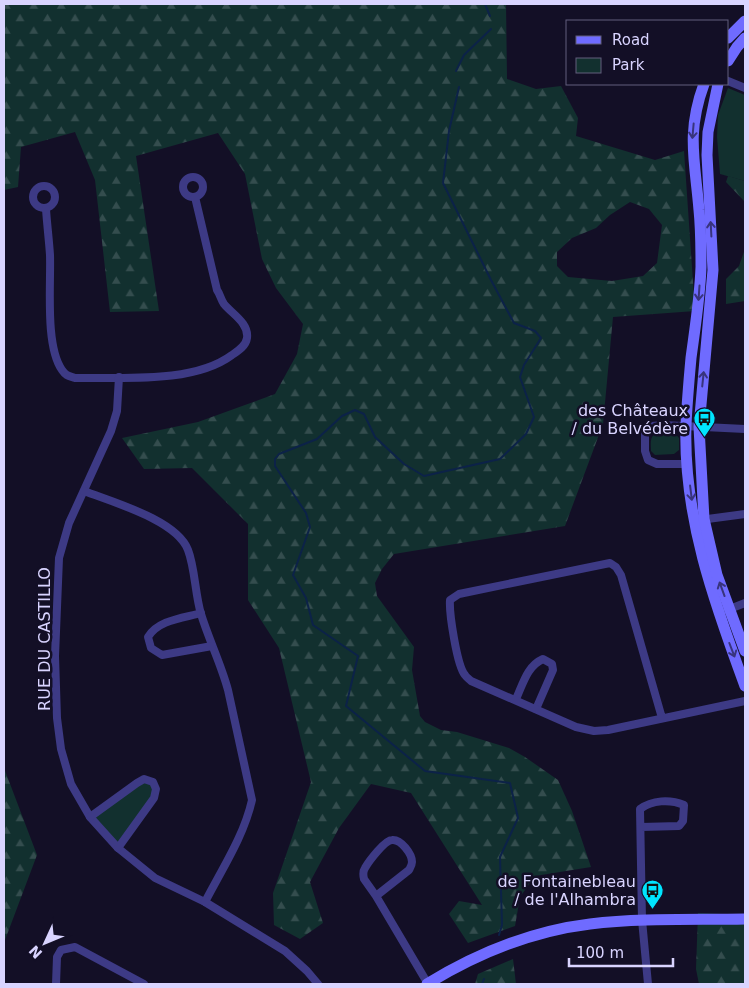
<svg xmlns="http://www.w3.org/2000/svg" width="749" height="988" viewBox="0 0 749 988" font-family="'DejaVu Sans',sans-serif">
<defs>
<pattern id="forest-firs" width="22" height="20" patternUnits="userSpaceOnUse" patternTransform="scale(1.25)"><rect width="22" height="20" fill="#12302f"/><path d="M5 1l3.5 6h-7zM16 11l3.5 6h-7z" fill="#344d4e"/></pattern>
</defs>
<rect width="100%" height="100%" fill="#130f26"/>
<g fill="#12302f">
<path d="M 728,88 L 745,95 L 745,181 L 720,174 L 717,137 L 718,115 Z"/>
<path d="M 657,432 L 674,432 L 679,438 L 679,450 L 674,454 L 655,455 L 651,451 C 651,443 649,437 657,432 Z"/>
<path d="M 144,779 L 156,789 L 118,848 L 90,817 Z"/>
</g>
<g fill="url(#forest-firs)" fill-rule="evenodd">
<path d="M 4,4 L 506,4 L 507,79 L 536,89 L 561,86 L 578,118 L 576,136 L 655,160 L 684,151 L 695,311 L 613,317 L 603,424 L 565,526 L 394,554 L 382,569 L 375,583 L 377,596 L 414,647 L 412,670 L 420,716 L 425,722 L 441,730 L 457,732 L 509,748 L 525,757 L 558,780 L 572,811 L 591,867 L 535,876 L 520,897 L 515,926 L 468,943 L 449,914 L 459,901 L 482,905 L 411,793 L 371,784 L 339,828 L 310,882 L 323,923 L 300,939 L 274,925 L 273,893 L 311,782 L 279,648 L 248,600 L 248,524 L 192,468 L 144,469 L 122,438 L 198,422 L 275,394 L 297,354 L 303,324 L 276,288 L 262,259 L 245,174 L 218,133 L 136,156 L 159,311 L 110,312 L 95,180 L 75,132 L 21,147 L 18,187 L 4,190 ZM 630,202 L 649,209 L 662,225 L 657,263 L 643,276 L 612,281 L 568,277 L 557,266 L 557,252 L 572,238 L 596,228 L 610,215 Z"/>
<path d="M 728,176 L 745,181 L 745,205 L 744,201 L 726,182 Z"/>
<path d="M 745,249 L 745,301 L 726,304 L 726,279 L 739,266 Z"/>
<path d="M 4,768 L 37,855 L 5,940 L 4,970 Z"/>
<path d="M 698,913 L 745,915 L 745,984 L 699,984 L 696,969 Z"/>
<path d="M 513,959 L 516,984 L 475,984 L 478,974 Z"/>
</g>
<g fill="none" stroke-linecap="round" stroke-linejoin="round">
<g stroke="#0c2248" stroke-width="2">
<path d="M 485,4 L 490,16"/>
<path d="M 456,71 L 464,55 L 491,29"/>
<path d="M 459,87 L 449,131 L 443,183 L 491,280 L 514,323 L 535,331 L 541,338 L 524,365 L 520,377 L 534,417 L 526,434 L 500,459 L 424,476 L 404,464 L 375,437 L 364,414 L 355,410 L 342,416 L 317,439 L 279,454 L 275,459 L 275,466 L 306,513 L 310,527 L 293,575 L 306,598 L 313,625 L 358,656 L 346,706 L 425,771 L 510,783 L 518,818 L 500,857 L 502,925 L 499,935"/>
<path d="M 482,984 L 484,979"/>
</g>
<g stroke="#3d3a85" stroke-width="8">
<path d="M 728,81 L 745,88"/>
<circle cx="193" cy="187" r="10"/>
<circle cx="44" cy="197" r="11"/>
<path d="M 46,209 C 47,224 49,240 50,255 C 51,285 45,346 62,370 C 66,376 69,376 75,378 C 122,377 193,384 232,355 C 238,351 246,346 247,338 C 249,323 232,314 224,304 C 221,300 220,294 217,290 L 195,197"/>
<path d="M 119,377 L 117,411 L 111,431 L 69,523 L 59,558 L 55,656 L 57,718 L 61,749 L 71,784 L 90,817 L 118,848 L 155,878 L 205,902 L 285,951 L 307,971 L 318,984"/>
<path d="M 688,464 L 657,464 L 648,460 L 645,451 L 645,432 L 652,426 L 663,425 L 745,429"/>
<path d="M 84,491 C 112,502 177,520 188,550 C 195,568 195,594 201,614 C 209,640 221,664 228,690 L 252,800 C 244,836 222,869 205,902"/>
<path d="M 700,520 L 745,514"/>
<path d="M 727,610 L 745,603"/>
<path d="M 201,613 C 183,618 158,620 148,637 L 151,648 L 162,655 L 212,646"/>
<path d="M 516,699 C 523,684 527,666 543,659 L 552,664 L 553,670 L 536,709"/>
<path d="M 662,718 L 621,575 L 616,567 L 610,563 L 459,594 L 450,600 C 449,613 457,666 465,675 C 466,677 469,679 471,681 L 576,727 L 594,731 L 608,730 L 745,701"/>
<path d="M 90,817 L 137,783 L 144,779 L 153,782 L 156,789 L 154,798 L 118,848"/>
<path d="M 641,827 L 679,826 L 683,821 L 684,805 C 670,799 652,800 640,809 L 642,920 L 648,984"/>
<path d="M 376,896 L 409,870 C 410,868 412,865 412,862 C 412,854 401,839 392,840 C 385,840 369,861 365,868 C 363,871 363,875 364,879 L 376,896 L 428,984"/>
<path d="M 56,984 L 57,957 L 61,950 L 75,947 L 144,984"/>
</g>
<g stroke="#6f6bff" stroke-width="11">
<path d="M 728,38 L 745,21"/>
<path d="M 728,61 L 737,47 L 745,38"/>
<path d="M 704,84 C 686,133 695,161 699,210 C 701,229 701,248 701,267 C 700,297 695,328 691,358 C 689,380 687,403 686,425 C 683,516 714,602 745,686"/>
<path d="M 718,84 L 708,132 L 707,155 L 713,270 L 699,427 L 704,519 L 717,575 L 745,651"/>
<path d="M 427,984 C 476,954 532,931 590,924 C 641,918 694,920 745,919"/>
</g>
</g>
<defs><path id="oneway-shaft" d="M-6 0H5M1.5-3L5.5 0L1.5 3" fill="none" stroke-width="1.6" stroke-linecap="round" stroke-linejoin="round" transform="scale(1.25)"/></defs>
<g stroke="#38347d">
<use href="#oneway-shaft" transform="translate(693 131) rotate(95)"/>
<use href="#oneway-shaft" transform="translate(711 229) rotate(-93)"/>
<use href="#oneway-shaft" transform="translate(699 293) rotate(94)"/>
<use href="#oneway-shaft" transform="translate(703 379) rotate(-84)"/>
<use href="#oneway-shaft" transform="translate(691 493) rotate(83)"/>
<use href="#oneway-shaft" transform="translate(722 589) rotate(-110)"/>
<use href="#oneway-shaft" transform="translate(732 650) rotate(69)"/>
</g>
<defs>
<symbol id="bus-pin" viewBox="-11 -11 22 30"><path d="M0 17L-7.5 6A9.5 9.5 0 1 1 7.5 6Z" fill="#00e5ff" stroke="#130f26"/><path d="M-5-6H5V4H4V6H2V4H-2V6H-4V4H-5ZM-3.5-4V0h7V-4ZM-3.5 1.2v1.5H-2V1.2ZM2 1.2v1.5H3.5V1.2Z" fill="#111"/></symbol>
</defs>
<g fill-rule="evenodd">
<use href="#bus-pin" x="692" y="406" width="25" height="34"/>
<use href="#bus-pin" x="640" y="878" width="25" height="34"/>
</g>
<g text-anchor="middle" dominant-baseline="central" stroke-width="5" stroke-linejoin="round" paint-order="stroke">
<g font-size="16" fill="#d9d4ff" stroke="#130f26" text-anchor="end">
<text x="688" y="410">des Châteaux<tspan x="688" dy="18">/ du Belvédère</tspan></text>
<text x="636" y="881">de Fontainebleau<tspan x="636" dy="18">/ de l'Alhambra</tspan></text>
</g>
<g font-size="16" fill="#d9d4ff" stroke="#130f26">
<text transform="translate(44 639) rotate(-90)">RUE DU CASTILLO</text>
</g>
</g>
<rect width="749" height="988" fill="none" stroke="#d9d4ff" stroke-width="10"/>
<rect x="566" y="20" width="162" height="65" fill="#130f26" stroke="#625e7d"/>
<rect x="576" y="36" width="25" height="8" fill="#6f6bff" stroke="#625e7d"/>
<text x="612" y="45" font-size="15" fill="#d9d4ff">Road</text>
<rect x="576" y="58" width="25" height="15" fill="#12302f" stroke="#625e7d"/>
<text x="612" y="70" font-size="15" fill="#d9d4ff">Park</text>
<g transform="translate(45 943) rotate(226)" stroke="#130f26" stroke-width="4" paint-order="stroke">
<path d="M0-4L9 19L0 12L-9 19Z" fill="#d9d4ff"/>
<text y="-8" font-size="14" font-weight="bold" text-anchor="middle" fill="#d9d4ff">N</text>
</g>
<path d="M569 958v8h104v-8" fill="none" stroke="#d9d4ff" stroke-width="2.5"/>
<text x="576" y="958" font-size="15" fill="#d9d4ff" stroke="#130f26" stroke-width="4" paint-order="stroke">100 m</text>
</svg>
